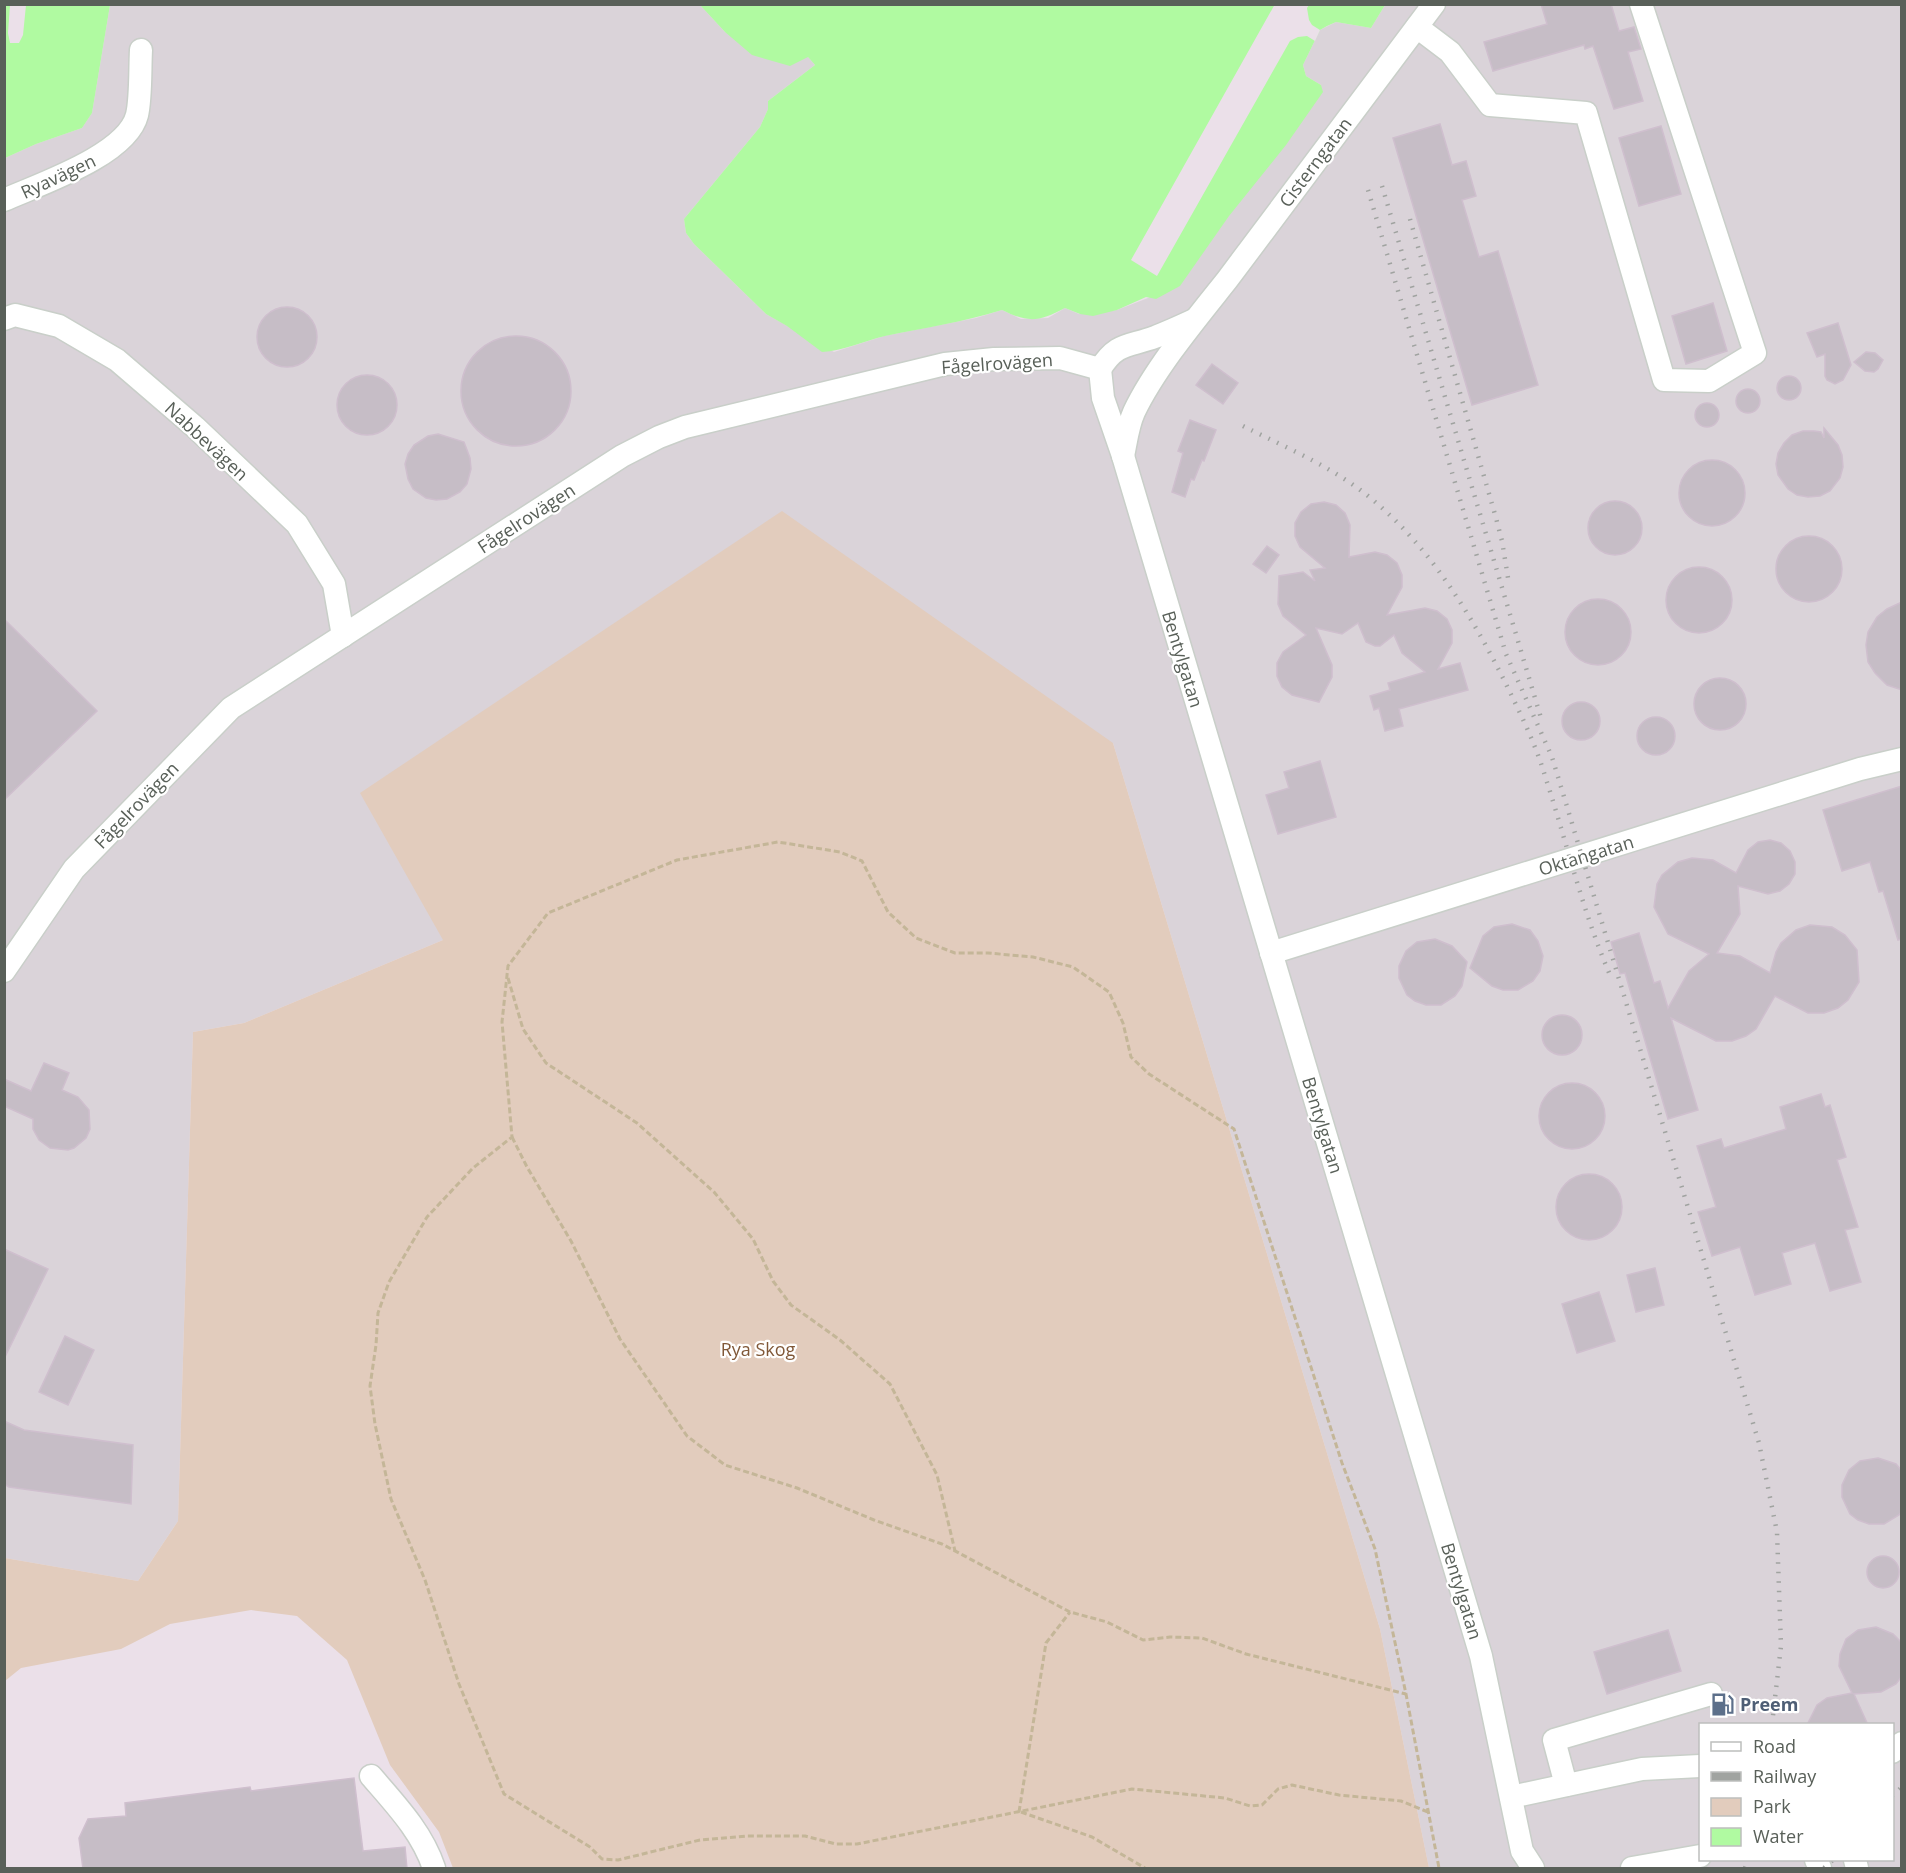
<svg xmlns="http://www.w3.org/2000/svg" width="1906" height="1873" viewBox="0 0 1906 1873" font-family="'Open Sans',sans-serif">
<rect width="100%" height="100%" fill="#ebe0e9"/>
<path fill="#dad3d9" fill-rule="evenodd" d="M 110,5 L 700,5 L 725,32 L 808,57 L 815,65 L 768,101 L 768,109 L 760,127 L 684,219 L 686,233 L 694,244 L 766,314 L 834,352 L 884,336 L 976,318 L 1002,310 L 1021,319 L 1048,318 L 1065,308 L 1079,314 L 1117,310 L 1179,286 L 1321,85 L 1306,76 L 1303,65 L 1320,30 L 1336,22 L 1371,28 L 1385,5 L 1901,5 L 1901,1868 L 1429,1868 L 1380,1629 L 1113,743 L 443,940 L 244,1023 L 193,1032 L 178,1521 L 138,1581 L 5,1558 L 5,158 L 36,144 L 82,128 L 92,113 ZM 1700,1724 L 1892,1724 L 1892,1860 L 1700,1860 Z"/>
<path fill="#e2ccbd" d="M 782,511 L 1113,743 L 1380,1629 L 1429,1868 L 453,1868 L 439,1832 L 390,1765 L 347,1660 L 297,1616 L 251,1610 L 170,1624 L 121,1649 L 21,1668 L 5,1681 L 5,1558 L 138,1581 L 178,1521 L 193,1032 L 244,1023 L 443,940 L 360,793 Z"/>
<g fill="#b0faa1">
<path d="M 5,5 L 110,5 L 92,113 L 82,128 L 36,144 L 5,158 Z"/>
<path d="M 700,5 L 1385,5 L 1371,28 L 1336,22 L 1327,26 L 1320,30 L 1303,65 L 1306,76 L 1321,85 L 1323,92 L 1286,145 L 1229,216 L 1180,286 L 1156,299 L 1146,297 L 1117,310 L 1093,316 L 1080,314 L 1065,308 C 1039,322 1028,323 1002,310 C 963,322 924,328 885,336 C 864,341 843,351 822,352 L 787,326 L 766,314 L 694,244 L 686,233 L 684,219 L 760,127 L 768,109 L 768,101 L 815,65 L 808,57 L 790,66 L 752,55 L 725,32 Z"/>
</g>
<g fill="#ebe0e9">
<path d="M 1275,4 L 1309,5 L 1307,8 L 1309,20 L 1312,25 L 1320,30 L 1315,41 L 1307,36 L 1298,37 L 1290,41 L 1157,276 L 1131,260 Z"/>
<path d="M 10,5 L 26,5 L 23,35 L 19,43 L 10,43 L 8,33 Z"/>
</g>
<g fill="#c6bdc6" stroke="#cfbfce" stroke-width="1.5">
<path d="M 1541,4 L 1611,4 L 1619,31 L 1634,27 L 1641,49 L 1628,52 L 1643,101 L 1614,109 L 1593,46 L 1585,49 L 1584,45 L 1493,71 L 1484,42 L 1547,24 Z"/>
<path d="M 1440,124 L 1452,165 L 1466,161 L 1476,196 L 1462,200 L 1479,257 L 1498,251 L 1538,385 L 1472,405 L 1393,138 Z"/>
<path d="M 1661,126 L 1681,194 L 1639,206 L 1619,138 Z"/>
<path d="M 1713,303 L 1727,351 L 1686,364 L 1672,316 Z"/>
<circle cx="287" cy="337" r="30"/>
<path d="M 1838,323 L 1851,365 L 1843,380 L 1835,384 L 1827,380 L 1825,376 L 1825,354 L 1817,357 L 1807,333 Z"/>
<circle cx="516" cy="391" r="55"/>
<path d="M 1866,352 L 1875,353 L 1883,360 L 1878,369 L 1874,372 L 1865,371 L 1854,362 Z"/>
<path d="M 1212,364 L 1238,383 L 1223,404 L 1196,385 Z"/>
<circle cx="367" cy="405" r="30"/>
<circle cx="1789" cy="388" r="12"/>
<circle cx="1748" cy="401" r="12"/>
<circle cx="1707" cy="415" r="12"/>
<path d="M 1190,420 L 1216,430 L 1204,461 L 1202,460 L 1194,480 L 1191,479 L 1185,497 L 1172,492 L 1183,453 L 1178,451 Z"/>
<path d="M 1824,428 L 1838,445 L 1842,455 L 1843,467 L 1840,478 L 1830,491 L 1820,496 L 1808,497 L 1797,495 L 1788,489 L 1778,475 L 1776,464 L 1778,453 L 1784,443 L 1792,435 L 1803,431 L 1814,431 L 1821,432 L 1824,438 Z"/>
<path d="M 438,434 L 464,442 L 470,458 L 471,469 L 467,484 L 460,492 L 447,499 L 436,500 L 426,498 L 413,489 L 408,479 L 405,464 L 408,454 L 414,445 L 428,436 Z"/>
<circle cx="1712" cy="493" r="33"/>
<circle cx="1615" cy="528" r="27"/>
<path d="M 1324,502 L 1336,505 L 1345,513 L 1350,525 L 1349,557 L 1375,552 L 1387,555 L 1397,563 L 1402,575 L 1402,587 L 1387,615 L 1425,608 L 1437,611 L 1447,619 L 1452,630 L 1452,643 L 1438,669 L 1460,663 L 1468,690 L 1399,709 L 1403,726 L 1385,731 L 1379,708 L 1374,710 L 1370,696 L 1390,690 L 1388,683 L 1425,672 L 1402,653 L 1394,635 L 1380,646 L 1375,646 L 1366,642 L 1358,623 L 1342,634 L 1316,628 L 1332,665 L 1332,677 L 1319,702 L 1292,695 L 1282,687 L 1277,676 L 1277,663 L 1283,652 L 1306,635 L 1283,616 L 1278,604 L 1279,576 L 1303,572 L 1315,581 L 1310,570 L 1325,568 L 1300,547 L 1295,536 L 1295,523 L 1301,512 L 1311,504 Z"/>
<circle cx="1809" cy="569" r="33"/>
<path d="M 1267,546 L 1279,555 L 1266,573 L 1253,564 Z"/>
<circle cx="1699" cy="600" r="33"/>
<circle cx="1598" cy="632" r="33"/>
<path d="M 1902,602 L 1902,690 L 1887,685 L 1875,673 L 1868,662 L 1866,645 L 1868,632 L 1877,617 L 1887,609 Z"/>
<path d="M 4,619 L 97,711 L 4,800 Z"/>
<circle cx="1720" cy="704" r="26"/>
<circle cx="1581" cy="721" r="19"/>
<circle cx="1656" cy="736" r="19"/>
<path d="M 1320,761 L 1336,817 L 1278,834 L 1266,795 L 1289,788 L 1284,772 Z"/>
<path d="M 1902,786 L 1902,939 L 1898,940 L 1883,891 L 1879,892 L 1870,862 L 1842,871 L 1823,810 Z"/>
<path d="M 1770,840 L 1781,843 L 1790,851 L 1795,862 L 1795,874 L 1789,884 L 1780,891 L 1768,894 L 1738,886 L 1740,914 L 1717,953 L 1740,956 L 1770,973 L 1776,952 L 1781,943 L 1796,930 L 1810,925 L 1832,927 L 1845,935 L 1857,950 L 1859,982 L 1848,1000 L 1838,1008 L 1824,1013 L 1808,1013 L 1775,996 L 1756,1029 L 1746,1036 L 1732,1041 L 1716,1041 L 1671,1018 L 1698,1110 L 1668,1119 L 1625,973 L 1620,974 L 1611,942 L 1639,933 L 1654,983 L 1660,981 L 1668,1008 L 1689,971 L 1709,954 L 1668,934 L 1654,907 L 1657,884 L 1662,875 L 1678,862 L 1692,858 L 1713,860 L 1736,873 L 1748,850 L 1758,842 Z"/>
<path d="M 1512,924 L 1530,930 L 1538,941 L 1543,956 L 1540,971 L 1533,981 L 1518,990 L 1503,990 L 1492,986 L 1470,968 L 1483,936 L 1494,927 Z"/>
<path d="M 1435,939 L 1452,946 L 1467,962 L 1462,986 L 1455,996 L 1441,1005 L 1426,1005 L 1415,1001 L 1407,995 L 1399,978 L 1399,966 L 1406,951 L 1417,942 Z"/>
<circle cx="1562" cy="1035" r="20"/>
<path d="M 44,1063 L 69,1073 L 62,1090 L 78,1097 L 89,1110 L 90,1129 L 86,1138 L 74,1148 L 68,1150 L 50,1148 L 39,1140 L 33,1129 L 33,1119 L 4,1106 L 4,1079 L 31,1091 Z"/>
<circle cx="1572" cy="1116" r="33"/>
<path d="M 1821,1094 L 1825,1107 L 1830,1105 L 1846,1157 L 1837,1160 L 1858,1227 L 1845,1230 L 1861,1282 L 1830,1291 L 1815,1243 L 1782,1253 L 1791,1284 L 1755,1295 L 1740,1247 L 1712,1256 L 1698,1212 L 1716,1207 L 1697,1146 L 1721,1139 L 1724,1148 L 1786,1129 L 1780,1107 Z"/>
<circle cx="1589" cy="1207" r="33"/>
<path d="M 4,1249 L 48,1269 L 4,1359 Z"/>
<path d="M 1655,1268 L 1664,1305 L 1636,1312 L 1627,1275 Z"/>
<path d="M 1599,1292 L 1615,1341 L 1577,1353 L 1562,1304 Z"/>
<path d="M 65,1336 L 94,1350 L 68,1405 L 39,1392 Z"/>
<path d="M 4,1421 L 24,1430 L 133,1445 L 131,1504 L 9,1487 L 4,1484 Z"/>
<path d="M 1878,1458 L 1896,1464 L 1902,1471 L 1902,1511 L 1899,1515 L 1884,1524 L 1869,1524 L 1858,1520 L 1850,1514 L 1842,1497 L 1842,1485 L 1849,1470 L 1860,1461 Z"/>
<circle cx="1883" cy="1572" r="16"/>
<path d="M 1876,1627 L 1893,1634 L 1902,1643 L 1902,1676 L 1896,1684 L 1881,1692 L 1854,1694 L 1868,1725 L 1807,1725 L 1817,1705 L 1827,1698 L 1852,1693 L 1839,1666 L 1840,1654 L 1846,1639 L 1858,1630 Z"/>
<path d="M 1668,1630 L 1681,1671 L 1607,1694 L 1594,1652 Z"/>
<path d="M 354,1778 L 363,1851 L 405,1847 L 407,1869 L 83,1869 L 79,1838 L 88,1819 L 126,1816 L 125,1803 L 250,1787 L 251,1791 Z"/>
</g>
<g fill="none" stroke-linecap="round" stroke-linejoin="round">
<defs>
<g id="minor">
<path d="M 1417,27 L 1450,52 L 1490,105 L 1586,113 L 1664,380 L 1709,381 L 1755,353 L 1641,4"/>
<path d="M 4,200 C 40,184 127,155 137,115 C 141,99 140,68 141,50"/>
<path d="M 4,319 L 15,315 L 59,326 L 117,360 L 195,427 L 297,524 L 334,584 L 343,636"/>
<path d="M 1100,369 C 1117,342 1128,347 1155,337 C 1168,332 1181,326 1194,320"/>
<path d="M 1123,456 C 1126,442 1128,425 1134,412 C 1155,368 1196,319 1227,280 L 1434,4"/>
<path d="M 1271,953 L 1860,769 L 1902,759"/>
<path d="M 4,971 L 74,869 L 231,708 L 622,456 L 659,437 L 685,427 L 945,364 L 994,359 L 1060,358 L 1100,369 L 1103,398 L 1123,456 L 1481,1656 L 1522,1851 L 1533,1868"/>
<path d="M 1892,1752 L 1902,1743"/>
<path d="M 371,1776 C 396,1805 422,1832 434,1868"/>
<path d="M 1566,1785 L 1554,1740 L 1711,1694"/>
<path d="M 1511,1797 L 1642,1769 L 1700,1766"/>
<path d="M 1816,1860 L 1820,1868"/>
<path d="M 1855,1860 L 1857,1868"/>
<path d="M 1632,1868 L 1700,1856"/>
</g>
</defs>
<use href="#minor" stroke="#c9cfc9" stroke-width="25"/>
<g stroke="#c4b698" stroke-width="3" stroke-dasharray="6 3" stroke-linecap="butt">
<path d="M 508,978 L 523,1029 L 546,1063 L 637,1123 L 714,1192 L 753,1239 L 773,1281 L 791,1305 L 840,1340 L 890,1384 L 937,1475 L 955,1551"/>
<path d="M 512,1137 L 527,1167 L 571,1241 L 620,1339 L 687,1436 L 725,1465 L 797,1488 L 874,1520 L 942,1544 L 1070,1612 L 1107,1622 L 1143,1640 L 1170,1637 L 1202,1638 L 1246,1654 L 1406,1694"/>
<path d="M 1019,1812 L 1046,1643 L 1070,1612"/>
<path d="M 1021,1812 L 1092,1837 L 1145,1868"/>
<path d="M 1428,1812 L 1401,1801 L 1339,1795 L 1292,1785 L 1278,1789 L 1262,1805 L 1250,1806 L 1225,1798 L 1132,1789 L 857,1844 L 836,1844 L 805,1836 L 747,1836 L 700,1840 L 618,1860 L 602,1859 L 590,1847 L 504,1794 L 459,1684 L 425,1580 L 391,1499 L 375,1424 L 370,1386 L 376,1345 L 378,1313 L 389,1282 L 427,1217 L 473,1168 L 512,1137 L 502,1022 L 508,966 L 548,913 L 677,860 L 778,842 L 840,852 L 862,861 L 888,912 L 916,938 L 955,953 L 988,953 L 1033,957 L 1073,967 L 1109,992 L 1123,1023 L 1131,1057 L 1149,1074 L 1234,1129 L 1342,1463 L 1375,1549 L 1406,1694 L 1439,1868"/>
</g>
<use href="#minor" stroke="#fff" stroke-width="22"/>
<g stroke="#a0a3a0" stroke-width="4.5" stroke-dasharray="1.5 8" stroke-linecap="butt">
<path d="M 1382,186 L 1541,718"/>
<path d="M 1368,190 L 1506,654 L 1552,757 L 1759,1443 L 1777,1532 L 1781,1646 L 1772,1724"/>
<path d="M 1410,219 L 1496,518 L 1502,541 L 1509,584"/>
<path d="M 1243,426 C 1283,446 1326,464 1363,492 C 1426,541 1468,609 1504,680 C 1519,711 1535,742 1545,776 C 1567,843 1582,910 1610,975"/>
<path d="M 1892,1796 L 1902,1787"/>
<path d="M 1745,1868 L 1748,1860"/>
<path d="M 1824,1868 L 1833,1860"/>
</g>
</g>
<defs>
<symbol id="fuel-bare" viewBox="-9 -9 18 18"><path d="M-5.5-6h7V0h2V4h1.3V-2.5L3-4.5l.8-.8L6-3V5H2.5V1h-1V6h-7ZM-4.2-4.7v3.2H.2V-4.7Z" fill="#5c6f8a" stroke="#fff" stroke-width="2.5" paint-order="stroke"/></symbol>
</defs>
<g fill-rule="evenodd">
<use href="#fuel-bare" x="1706" y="1688" width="33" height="33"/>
</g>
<g text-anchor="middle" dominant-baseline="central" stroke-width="4.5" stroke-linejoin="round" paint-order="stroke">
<g font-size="18" fill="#596059" stroke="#fff">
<text transform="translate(1315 162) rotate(-53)">Cisterngatan</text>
<text transform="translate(58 176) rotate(-25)">Ryavägen</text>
<text transform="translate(997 363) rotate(-4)">Fågelrovägen</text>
<text transform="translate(207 441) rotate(43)">Nabbevägen</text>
<text transform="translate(526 518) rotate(-33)">Fågelrovägen</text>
<text transform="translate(1183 659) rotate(73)">Bentylgatan</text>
<text transform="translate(136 805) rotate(-46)">Fågelrovägen</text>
<text transform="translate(1586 855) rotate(-17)">Oktangatan</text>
<text transform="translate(1323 1125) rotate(73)">Bentylgatan</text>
<text transform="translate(1462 1591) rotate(73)">Bentylgatan</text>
</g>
<g font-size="18" fill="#805838" stroke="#fff">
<text x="758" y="1349">Rya Skog</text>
</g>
<g font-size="18" font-weight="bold" fill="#4e5e75" stroke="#fff" text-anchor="start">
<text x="1740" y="1704">Preem</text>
</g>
</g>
<rect width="1906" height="1873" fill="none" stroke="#596059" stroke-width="12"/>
<rect x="1699" y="1723" width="195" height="138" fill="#ffffff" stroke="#bdbfbd" stroke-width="1.5"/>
<rect x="1711" y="1742" width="30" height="9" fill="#ffffff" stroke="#bdbfbd" stroke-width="1.5"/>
<text x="1753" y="1753" font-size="18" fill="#596059">Road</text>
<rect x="1711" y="1772" width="30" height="9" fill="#a0a3a0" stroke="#bdbfbd" stroke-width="1.5"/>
<text x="1753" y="1783" font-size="18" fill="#596059">Railway</text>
<rect x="1711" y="1798" width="30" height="18" fill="#e2ccbd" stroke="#bdbfbd" stroke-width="1.5"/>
<text x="1753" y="1813" font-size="18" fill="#596059">Park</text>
<rect x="1711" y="1828" width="30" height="18" fill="#b0faa1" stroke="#bdbfbd" stroke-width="1.5"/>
<text x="1753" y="1843" font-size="18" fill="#596059">Water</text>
</svg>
